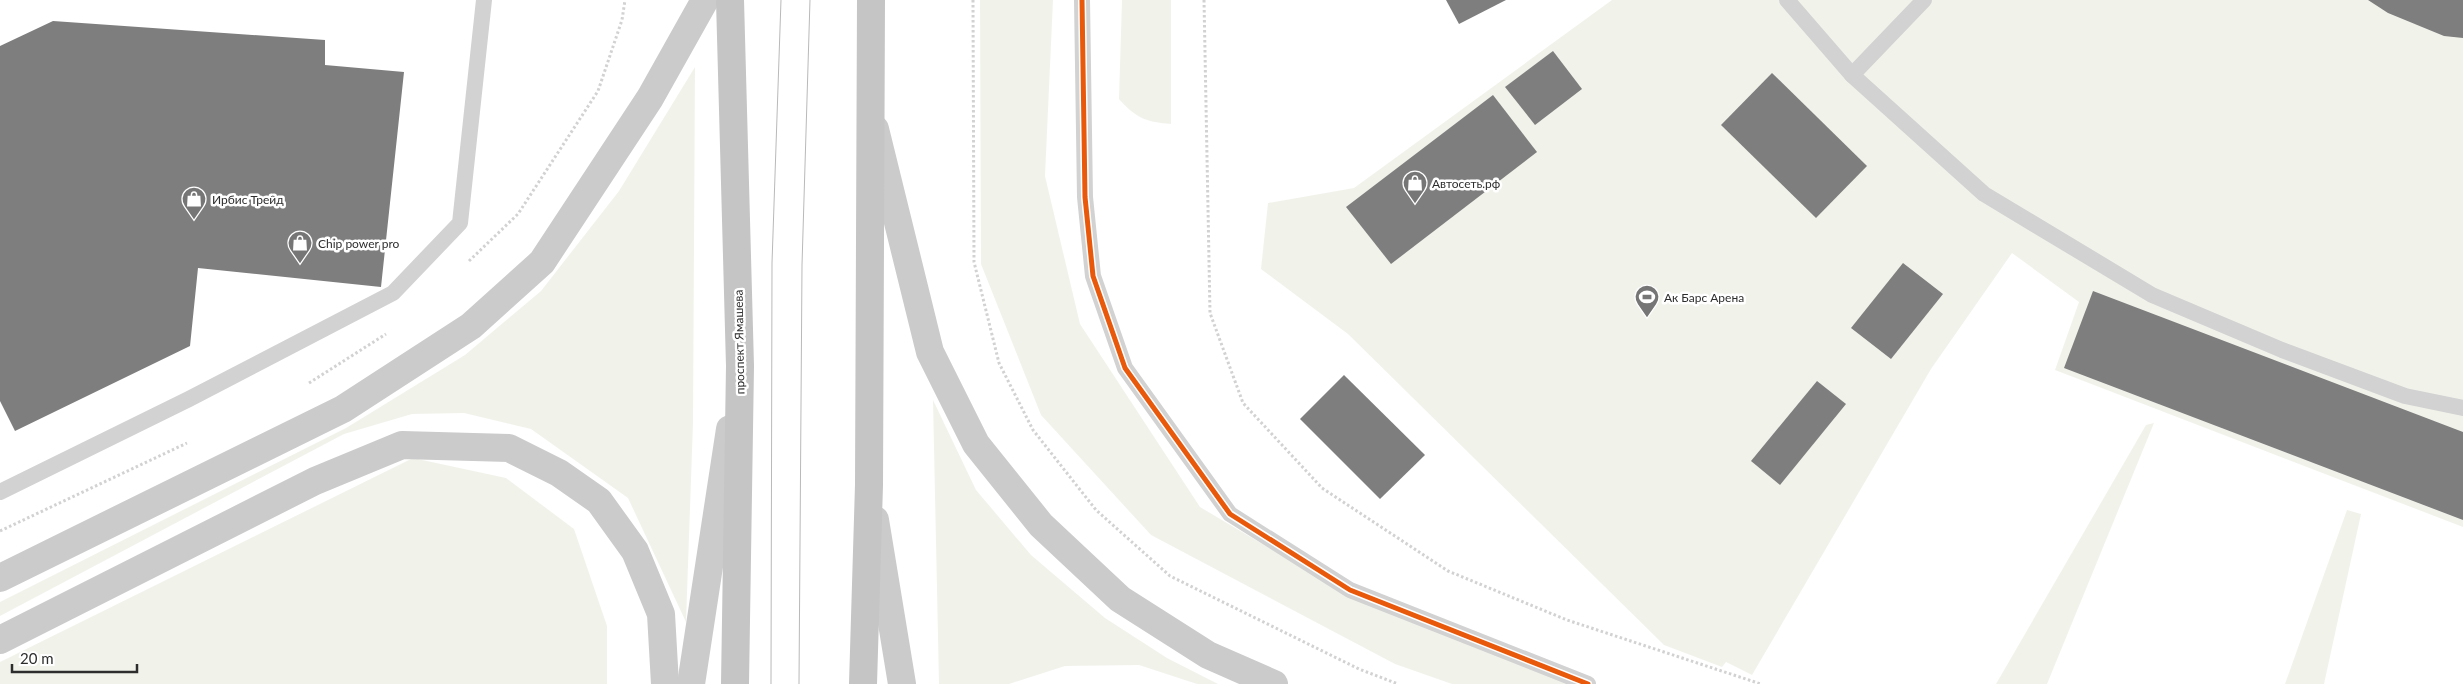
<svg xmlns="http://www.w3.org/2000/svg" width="2463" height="684" viewBox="0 0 2463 684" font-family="Lato,sans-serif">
<rect width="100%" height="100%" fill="#fff"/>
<g fill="#f1f3eb">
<path d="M 980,0 L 1053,0 L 1045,176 L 1080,324 L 1200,507 L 1355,599 L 1575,684 L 1452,684 L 1395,664 L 1151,535 L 1041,415 L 981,264 Z"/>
<path d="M 1122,0 L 1171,0 L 1171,124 C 1146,122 1136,118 1119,99 Z"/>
<path d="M 1612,0 L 2463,0 L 2463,527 L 2055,370 L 2079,302 L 2012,253 L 1931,369 L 1752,675 L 1726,662 L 1722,667 L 1664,645 L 1348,334 L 1261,269 L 1268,203 L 1354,188 Z"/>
<path d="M 695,67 L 693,423 L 686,622 L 628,498 L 531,429 L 464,413 L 412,414 L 344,434 L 0,616 L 0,602 L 346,428 L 465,355 L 541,291 L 619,191 Z"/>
<path d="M 933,400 L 976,490 L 1031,555 L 1105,618 L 1167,658 L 1218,684 L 1197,684 L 1139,665 L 1065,666 L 1009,684 L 939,684 Z"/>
<path d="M 2154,423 L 2047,684 L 1996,684 L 2146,425 Z"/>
<path d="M 413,458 L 506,478 L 574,529 L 607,626 L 607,684 L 0,684 L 0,662 Z"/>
<path d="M 2347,510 L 2361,514 L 2324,684 L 2285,684 Z"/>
</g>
<g fill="#7e7e7e">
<path d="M 1446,0 L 1506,0 L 1459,24 Z"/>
<path d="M 2368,0 L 2463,0 L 2463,38 L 2444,36 L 2388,13 Z"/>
<path d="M 53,21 L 325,40 L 325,65 L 404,72 L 381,287 L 198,268 L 190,346 L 15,431 L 0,401 L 0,46 Z"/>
<path d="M 1553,51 L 1582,89 L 1535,125 L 1505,87 Z"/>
<path d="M 1772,73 L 1867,166 L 1816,218 L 1721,125 Z"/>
<path d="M 1493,95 L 1537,152 L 1391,264 L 1346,207 Z"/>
<path d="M 1903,263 L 1943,294 L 1891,359 L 1851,328 Z"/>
<path d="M 2093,291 L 2463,432 L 2463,520 L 2064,368 Z"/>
<path d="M 1344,375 L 1425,455 L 1380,499 L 1300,419 Z"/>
<path d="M 1817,381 L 1846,404 L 1780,485 L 1751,461 Z"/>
</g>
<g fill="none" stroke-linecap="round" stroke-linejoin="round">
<g stroke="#d2d2d2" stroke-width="3" stroke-dasharray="2.5 2.5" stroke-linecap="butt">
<path d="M 973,0 L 974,262 L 999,363 L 1033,430 L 1096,510 L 1170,576 L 1359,669 L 1398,684"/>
<path d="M 1204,0 L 1210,313 L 1243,403 L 1322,488 L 1448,571 L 1567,620 L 1761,684"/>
<path d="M 469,261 L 518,214 L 598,91 L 622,20 L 625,0"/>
<path d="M 309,383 L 386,334"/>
<path d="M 0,531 L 187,443"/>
</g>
<g stroke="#d2d2d2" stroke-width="16">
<path d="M 1082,0 L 1085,197 L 1093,276 L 1125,368 L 1230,514 L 1350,590 L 1588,684"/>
<path d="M 1787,0 L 1852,75 L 1984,194 L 2152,295 L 2282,350 L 2405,396 L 2463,408"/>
<path d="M 1852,75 L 1924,0"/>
<path d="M 0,492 L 189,399 L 393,293 L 460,223 L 484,0"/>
</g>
<g stroke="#cbcbcb" stroke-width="28">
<path d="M 875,129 L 930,352 L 976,444 L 1041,525 L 1120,599 L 1208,655 L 1274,684"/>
<path d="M 875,520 L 902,684"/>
<path d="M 0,578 L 343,409 L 471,326 L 542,262 L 650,98 L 705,0"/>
<path d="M 0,640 L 315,481 L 402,445 L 509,448 L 559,473 L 599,501 L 635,551 L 661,614 L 665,684"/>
<path d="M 691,684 L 730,429"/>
</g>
<g stroke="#c5c5c5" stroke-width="28">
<path d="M 730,0 L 740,366 L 735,684"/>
<path d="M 863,684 L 869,485 L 871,0"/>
</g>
<g stroke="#b9b9b9" stroke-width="1">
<path d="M 771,684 L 772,263 L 781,0"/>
<path d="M 799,684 L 802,265 L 810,0"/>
</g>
<defs>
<path id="cycleway" d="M 1082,0 L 1085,197 L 1093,276 L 1125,368 L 1230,514 L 1350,590 L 1588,684"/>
</defs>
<use href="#cycleway" stroke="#fff" stroke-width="8"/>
<use href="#cycleway" stroke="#e8590c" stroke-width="5"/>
</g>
<defs>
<symbol id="shop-pin" viewBox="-11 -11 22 30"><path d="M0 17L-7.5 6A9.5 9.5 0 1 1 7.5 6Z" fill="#767676" stroke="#fff"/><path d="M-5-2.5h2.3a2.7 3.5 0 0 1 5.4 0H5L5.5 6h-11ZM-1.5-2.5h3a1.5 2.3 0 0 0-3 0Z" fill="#fff"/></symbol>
<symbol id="stadium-pin" viewBox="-11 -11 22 30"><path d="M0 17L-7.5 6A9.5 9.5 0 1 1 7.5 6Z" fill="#767676" stroke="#fff"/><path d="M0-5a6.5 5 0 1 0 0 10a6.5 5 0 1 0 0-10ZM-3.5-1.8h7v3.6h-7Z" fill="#fff"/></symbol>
</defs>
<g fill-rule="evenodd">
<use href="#shop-pin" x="1401" y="169" width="28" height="38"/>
<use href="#shop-pin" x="180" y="185" width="28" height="38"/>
<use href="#shop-pin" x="286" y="229" width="28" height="38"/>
<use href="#stadium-pin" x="1633" y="283" width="28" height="38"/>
</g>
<g text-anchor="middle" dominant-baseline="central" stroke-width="5" stroke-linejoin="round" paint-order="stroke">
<g font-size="12" fill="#2d2d2d" stroke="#fff" text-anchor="start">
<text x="1432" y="183">Автосеть.рф</text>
<text x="212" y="199">Ирбис Трейд</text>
<text x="318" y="243">Chip power pro</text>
<text x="1664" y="297">Ак Барс Арена</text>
</g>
<g font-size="12" fill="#2d2d2d" stroke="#fff">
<text transform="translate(739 342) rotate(-91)">проспект Ямашева</text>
</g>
</g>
<path d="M12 664v8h125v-8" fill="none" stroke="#2d2d2d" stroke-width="2.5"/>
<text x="20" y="664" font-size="15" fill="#2d2d2d" stroke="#ffffff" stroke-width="4" paint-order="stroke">20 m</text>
</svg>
